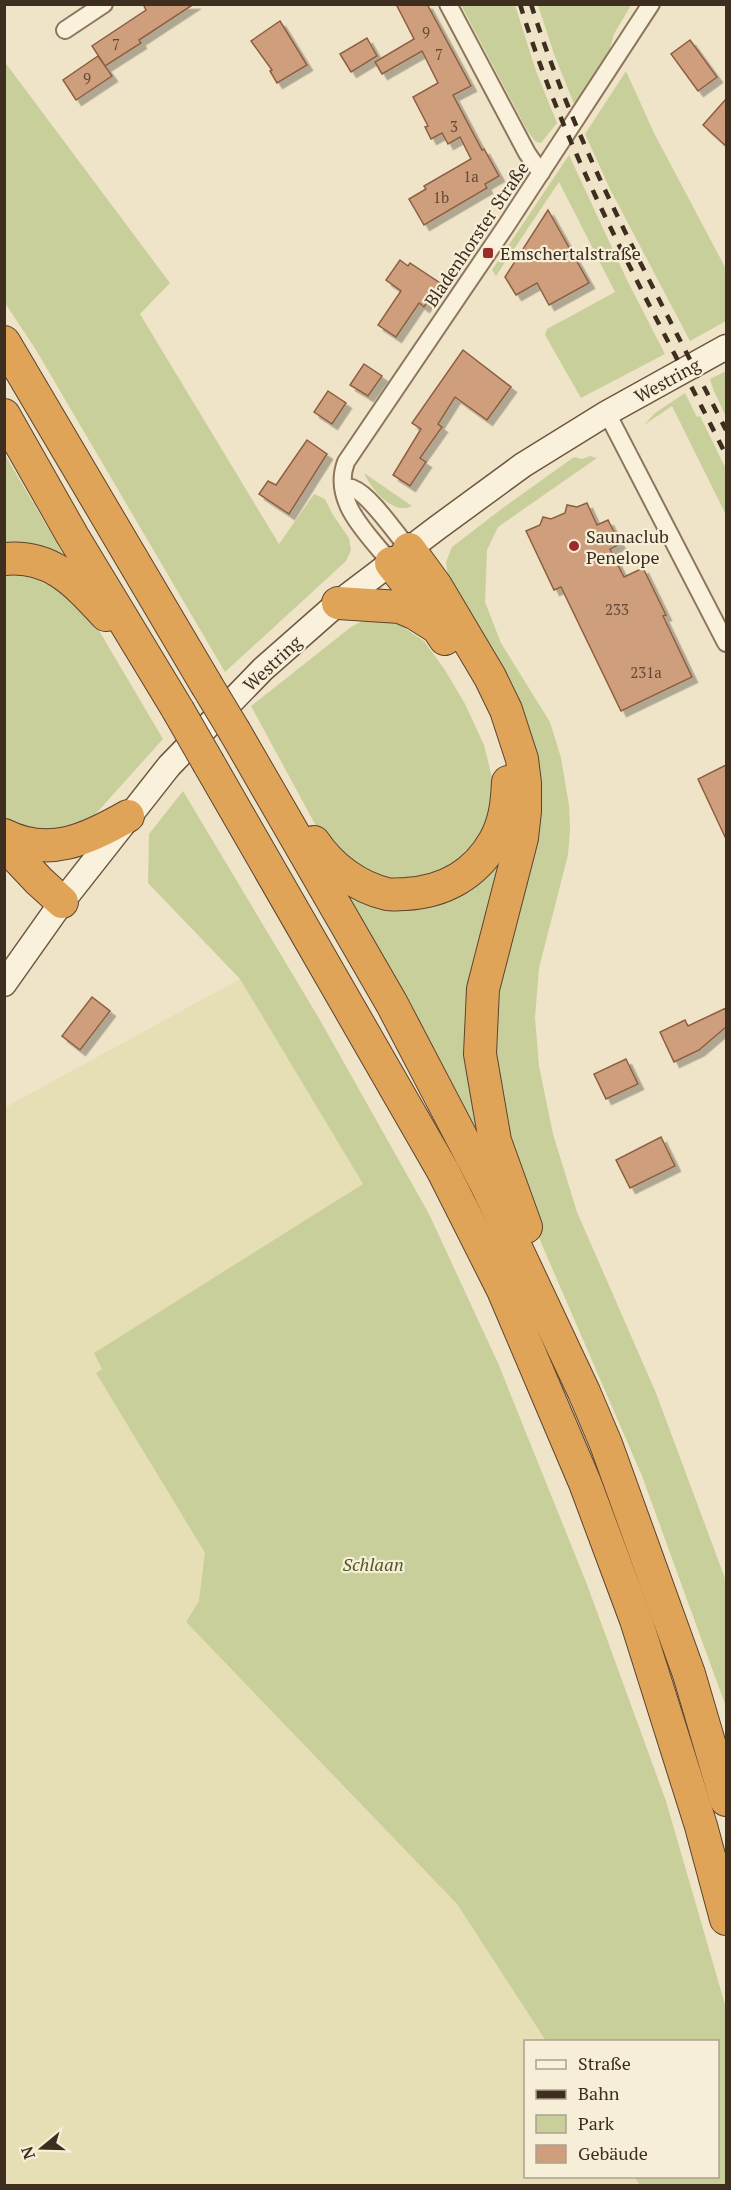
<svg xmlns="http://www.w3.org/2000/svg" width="731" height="2190" viewBox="0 0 731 2190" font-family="'PT Serif',serif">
<defs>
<filter id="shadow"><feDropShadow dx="5.5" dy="5.5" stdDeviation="0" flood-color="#0004"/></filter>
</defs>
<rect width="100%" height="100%" fill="#f0e4c8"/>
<path fill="#e6deb5" d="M 240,979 L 370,1195 L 96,1373 L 217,1573 L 186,1622 L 457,1904 L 546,2041 L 526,2042 L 526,2176 L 634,2177 L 640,2185 L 5,2185 L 4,1108 Z"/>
<g fill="#c9cf9b">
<path d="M 461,5 L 515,5 L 536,71 L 557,123 L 541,143 L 536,142 L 528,132 Z"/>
<path d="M 538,5 L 631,5 L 614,34 L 608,55 L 574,104 L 554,54 Z"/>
<path d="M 4,61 L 170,283 L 140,314 L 279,544 L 314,494 L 325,499 L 333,515 L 349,538 L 351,550 L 346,561 L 225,672 L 36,350 L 5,303 Z"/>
<path d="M 626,71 L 654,133 L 726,269 L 726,321 L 690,341 L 610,189 L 585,134 Z"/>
<path d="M 569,155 L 627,280 L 665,354 L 581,398 L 545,335 L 547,329 L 615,292 L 559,182 L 496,276 L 492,270 Z"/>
<path d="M 726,371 L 726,417 L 713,389 L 710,379 Z"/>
<path d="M 685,393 L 697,417 L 700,416 L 726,469 L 726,515 L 672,406 L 644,425 L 655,413 Z"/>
<path d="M 4,453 L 73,571 L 5,552 Z"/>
<path d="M 590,456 L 597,458 L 498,527 L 487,550 L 485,602 L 501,643 L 550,722 L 561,758 L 569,805 L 570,830 L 568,855 L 539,968 L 535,1018 L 539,1066 L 553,1134 L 577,1212 L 656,1393 L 726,1581 L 726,1707 L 642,1476 L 542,1245 L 515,1173 L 493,1058 L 498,983 L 535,833 L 449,584 L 446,562 L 452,547 L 504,507 L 574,457 L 582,459 Z"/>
<path d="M 364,473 L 412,506 C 393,516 371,489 364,473 Z"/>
<path d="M 5,572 L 36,574 L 73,595 L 91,617 L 163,739 L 92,818 L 70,830 L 28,835 L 5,824 Z"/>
<path d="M 372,616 L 393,620 L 424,641 L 445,670 L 465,704 L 484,745 L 494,785 L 485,834 L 447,877 L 377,881 L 322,837 L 251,706 L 351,627 Z"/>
<path d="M 183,791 L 320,1020 L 429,1214 L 498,1363 L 588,1587 L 666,1801 L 726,2008 L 726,2185 L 640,2185 L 634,2177 L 718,2176 L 718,2042 L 546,2041 L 457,1904 L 186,1622 L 199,1601 L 205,1553 L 96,1373 L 102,1369 L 94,1353 L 363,1184 L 240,979 L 148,883 L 149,834 Z"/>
<path d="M 505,841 L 498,905 L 485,1151 L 342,890 L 391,908 Z"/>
</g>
<g fill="#cf9f7d" stroke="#8d5f41" stroke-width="1.5" filter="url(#shadow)">
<path d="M 143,4 L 194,4 L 139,40 L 141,43 L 105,66 L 92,46 L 146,10 Z"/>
<path d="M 396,4 L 427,4 L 471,86 L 453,95 L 482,150 L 484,149 L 499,176 L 485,184 L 487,188 L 424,225 L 409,199 L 426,189 L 424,186 L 471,159 L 460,137 L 448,144 L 442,133 L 431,139 L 425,127 L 428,126 L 413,97 L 438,83 L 422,51 L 382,74 L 375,62 L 414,39 Z"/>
<path d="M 280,21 L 307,65 L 277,83 L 270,71 L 272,70 L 251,41 Z"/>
<path d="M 367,38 L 377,56 L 351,72 L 340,54 Z"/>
<path d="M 690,40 L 717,77 L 698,91 L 671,54 Z"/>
<path d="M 98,56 L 112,76 L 76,100 L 63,80 Z"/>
<path d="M 726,99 L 726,146 L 703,125 Z"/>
<path d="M 548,210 L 589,283 L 549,305 L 537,283 L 516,295 L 505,277 Z"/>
<path d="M 400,260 L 408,266 L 410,263 L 440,283 L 424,307 L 419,303 L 396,337 L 378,325 L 401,291 L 386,280 Z"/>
<path d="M 463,350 L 511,387 L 487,420 L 455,397 L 438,424 L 442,427 L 420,458 L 426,462 L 410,486 L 393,475 L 421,429 L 412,423 Z"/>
<path d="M 364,364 L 382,376 L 368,396 L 350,385 Z"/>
<path d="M 328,391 L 346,403 L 332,424 L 314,412 Z"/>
<path d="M 307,440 L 327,454 L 289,514 L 259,494 L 268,481 L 276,485 Z"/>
<path d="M 587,503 L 597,525 L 608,520 L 620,544 L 610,549 L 624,577 L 643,568 L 666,615 L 663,616 L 692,677 L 621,711 L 561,587 L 554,590 L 526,531 L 540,525 L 543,517 L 551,519 L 565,513 L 567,505 L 577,507 Z"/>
<path d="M 726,765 L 726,839 L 698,779 Z"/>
<path d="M 92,997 L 110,1011 L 80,1050 L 62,1036 Z"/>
<path d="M 726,1008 L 726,1027 L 699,1050 L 674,1062 L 660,1032 L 685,1020 L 688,1026 Z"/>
<path d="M 626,1059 L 638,1084 L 606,1099 L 594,1074 Z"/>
<path d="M 661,1137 L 675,1166 L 630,1188 L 616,1160 Z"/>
</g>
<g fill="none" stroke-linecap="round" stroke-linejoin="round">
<defs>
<g id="minor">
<path d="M 448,4 L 527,153 L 541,173"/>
<path d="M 65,30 L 104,4"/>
<path d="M 607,413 L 726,643"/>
<path d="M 344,487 C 348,488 351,487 354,489 C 370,495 397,535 409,549"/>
<path d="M 391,563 C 368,534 331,502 346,462 L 506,226 L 651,4"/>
</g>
<path id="secondary" d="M 4,984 L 62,902 L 169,766 L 263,669 L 338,603 L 437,528 L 523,465 L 607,413 L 726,347"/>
<g id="motorway">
<path d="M 4,342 L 206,684"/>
<path d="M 4,415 L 72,535 L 178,710"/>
<path d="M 409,549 L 436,586 L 490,677 L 506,710 L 522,759 L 525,783 L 525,811 L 522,838 L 483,989 L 480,1054 L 495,1141 L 526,1227"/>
<path d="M 4,559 C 52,554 77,584 106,615"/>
<path d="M 391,563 L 410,587 L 445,639"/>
<path d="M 338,603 L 400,607 L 414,613 L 433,625"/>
<path d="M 235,732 L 392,1004 L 487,1186 L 584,1392 L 606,1444 L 689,1674 L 726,1800"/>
<path d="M 209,764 L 443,1171 L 503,1290 L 585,1483 L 636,1620 L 701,1826 L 726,1919"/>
<path d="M 4,835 C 49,858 88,839 128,816"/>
<path d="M 314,842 C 331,867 357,887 387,894 C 393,895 399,894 405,894 C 444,892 476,874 495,840 C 505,822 507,803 508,782"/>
<path d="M 4,844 L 39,881 L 62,902"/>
</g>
</defs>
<use href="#minor" stroke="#8d765c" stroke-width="20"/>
<use href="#secondary" stroke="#6f573f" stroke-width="27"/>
<use href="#motorway" stroke="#5b4430" stroke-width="34"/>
<use href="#minor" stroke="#faf1dc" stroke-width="16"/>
<use href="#secondary" stroke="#faf1dc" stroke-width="24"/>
<use href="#motorway" stroke="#e0a458" stroke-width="32"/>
<g stroke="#3d2e20" stroke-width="4.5" stroke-dasharray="10 10" stroke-linecap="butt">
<path d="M 520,4 C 568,163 653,308 726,455"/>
<path d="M 531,4 C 578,154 656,291 726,430"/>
</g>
<defs>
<g id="motorway-bridge">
<path d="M 206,684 L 235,732"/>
<path d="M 178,710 L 209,764"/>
</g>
</defs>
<use href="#motorway-bridge" stroke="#5b4430" stroke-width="34" stroke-linecap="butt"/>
<use href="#motorway-bridge" stroke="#e0a458" stroke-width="32"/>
</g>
<g fill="#9e2a2b" stroke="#f7eed8" stroke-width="2">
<rect x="482" y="247" width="12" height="12" rx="3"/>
<circle cx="574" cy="546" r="6"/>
</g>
<g text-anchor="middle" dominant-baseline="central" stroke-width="4.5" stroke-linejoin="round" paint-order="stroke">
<g font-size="15" fill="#624a37">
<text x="426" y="32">9</text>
<text x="116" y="44">7</text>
<text x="439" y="54">7</text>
<text x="87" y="78">9</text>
<text x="454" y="126">3</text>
<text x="471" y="176">1a</text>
<text x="441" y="197">1b</text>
<text x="617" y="609">233</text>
<text x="646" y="672">231a</text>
</g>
<g font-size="18" fill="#3d2e20" stroke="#f7eed8">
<text transform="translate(476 234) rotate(-56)">Bladenhorster Straße</text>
<text transform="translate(667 380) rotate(-29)">Westring</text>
<text transform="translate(272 663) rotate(-43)">Westring</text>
</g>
<g font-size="18" fill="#3d2e20" stroke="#f7eed8" text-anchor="start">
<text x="500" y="253">Emschertalstraße</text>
<text x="586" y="536">Saunaclub<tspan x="586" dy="21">Penelope</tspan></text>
</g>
<g font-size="18" font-style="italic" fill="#4d5a26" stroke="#f7eed8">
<text x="373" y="1564">Schlaan</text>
</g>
</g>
<rect width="731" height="2190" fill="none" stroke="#3d2e20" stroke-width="12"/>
<rect x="524" y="2040" width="195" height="138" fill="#f7eed8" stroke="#ada18e" stroke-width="1.5"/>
<rect x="536" y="2060" width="30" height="9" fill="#faf1dc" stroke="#ada18e" stroke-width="1.5"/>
<text x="578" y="2070" font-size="18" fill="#3d2e20">Straße</text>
<rect x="536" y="2090" width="30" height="9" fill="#3d2e20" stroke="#ada18e" stroke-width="1.5"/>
<text x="578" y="2100" font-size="18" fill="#3d2e20">Bahn</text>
<rect x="536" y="2115" width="30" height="18" fill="#c9cf9b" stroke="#ada18e" stroke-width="1.5"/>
<text x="578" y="2130" font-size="18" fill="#3d2e20">Park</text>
<rect x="536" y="2145" width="30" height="18" fill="#cf9f7d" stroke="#ada18e" stroke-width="1.5"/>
<text x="578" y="2160" font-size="18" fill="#3d2e20">Gebäude</text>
<g transform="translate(42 2148) rotate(251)" stroke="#f7eed8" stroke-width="4.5" paint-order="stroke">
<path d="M0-4.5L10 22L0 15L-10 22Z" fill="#3d2e20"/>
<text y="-9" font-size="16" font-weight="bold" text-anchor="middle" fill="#3d2e20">N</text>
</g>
</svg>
